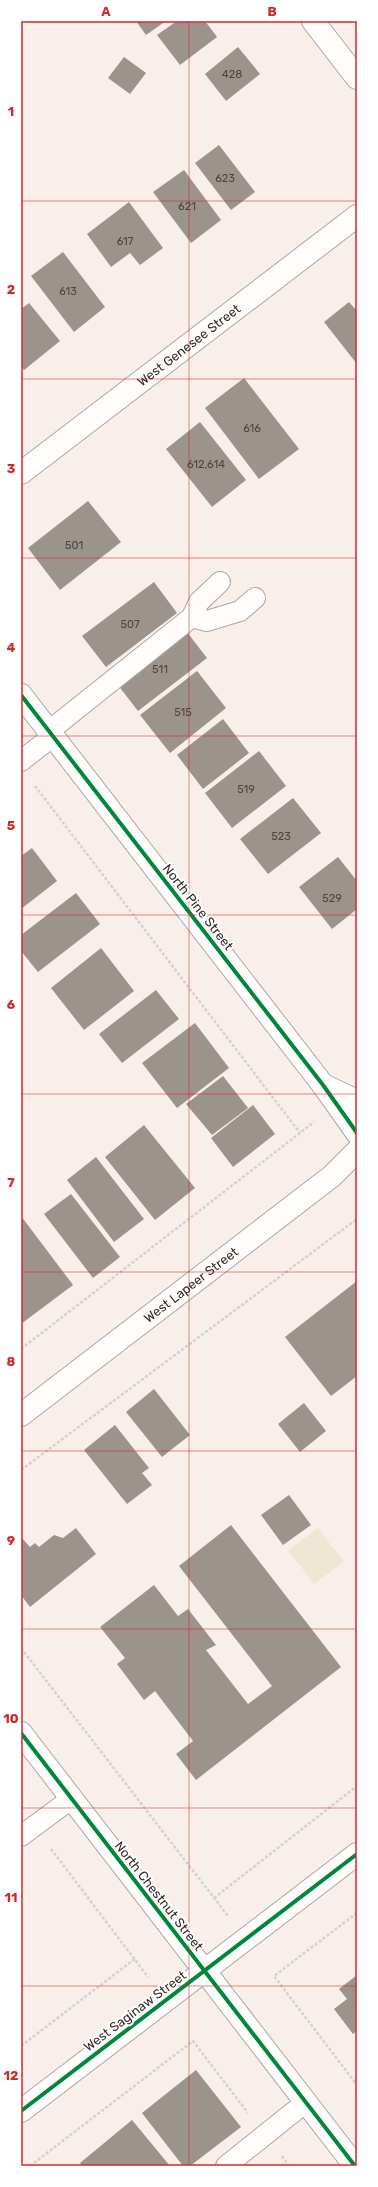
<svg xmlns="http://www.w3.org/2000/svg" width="378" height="2187" viewBox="0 0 378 2187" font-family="Rubik,sans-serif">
<rect width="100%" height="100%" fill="#f8efeb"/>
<path fill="#f0e7d3" d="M 318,1528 L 344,1562 L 314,1584 L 288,1550 Z"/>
<g fill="#9b938c">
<path d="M 136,21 L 166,21 L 146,35 Z"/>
<path d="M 177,21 L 205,21 L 217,37 L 180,65 L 157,35 Z"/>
<path d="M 238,47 L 260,74 L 226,101 L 205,74 Z"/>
<path d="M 124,57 L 146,73 L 130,94 L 108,78 Z"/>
<path d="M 219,145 L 255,192 L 231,210 L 195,163 Z"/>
<path d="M 184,170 L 221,220 L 191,243 L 153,192 Z"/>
<path d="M 129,202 L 163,248 L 140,265 L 130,253 L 111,267 L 87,234 Z"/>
<path d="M 63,252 L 105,307 L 74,332 L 31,276 Z"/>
<path d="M 349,302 L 357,311 L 357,364 L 324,322 Z"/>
<path d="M 29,303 L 60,341 L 24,370 L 21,367 L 21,309 Z"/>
<path d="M 244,378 L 299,449 L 259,479 L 205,408 Z"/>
<path d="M 200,422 L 246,480 L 212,507 L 166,449 Z"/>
<path d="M 88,501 L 121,542 L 60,590 L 28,548 Z"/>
<path d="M 154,582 L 177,613 L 106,667 L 82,636 Z"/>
<path d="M 183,627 L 207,658 L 138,711 L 114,680 Z"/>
<path d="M 197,671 L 226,708 L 170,753 L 140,715 Z"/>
<path d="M 223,719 L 249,753 L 203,789 L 177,755 Z"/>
<path d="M 259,751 L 286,786 L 232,828 L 205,793 Z"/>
<path d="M 293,798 L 321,833 L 268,874 L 240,839 Z"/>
<path d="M 32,848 L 57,881 L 21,909 L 21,856 Z"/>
<path d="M 338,857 L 357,881 L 357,909 L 332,929 L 299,887 Z"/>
<path d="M 76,893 L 100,924 L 38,972 L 21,951 L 21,935 Z"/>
<path d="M 101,948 L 134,991 L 84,1030 L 51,988 Z"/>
<path d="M 156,990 L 179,1019 L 122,1063 L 99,1034 Z"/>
<path d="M 195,1023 L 229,1068 L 177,1108 L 142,1063 Z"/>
<path d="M 223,1076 L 248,1108 L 212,1135 L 186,1104 Z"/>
<path d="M 253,1105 L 275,1134 L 233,1167 L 211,1138 Z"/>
<path d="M 144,1125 L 195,1188 L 155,1220 L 105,1157 Z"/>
<path d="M 96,1157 L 144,1219 L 114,1242 L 67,1180 Z"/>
<path d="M 71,1194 L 120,1257 L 93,1278 L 44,1214 Z"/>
<path d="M 21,1216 L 73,1285 L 21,1324 Z"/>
<path d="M 357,1281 L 357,1376 L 331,1396 L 285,1337 Z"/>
<path d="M 154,1389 L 190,1435 L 162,1457 L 126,1412 Z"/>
<path d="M 304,1403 L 326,1431 L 300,1452 L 278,1424 Z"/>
<path d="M 115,1425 L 149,1468 L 142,1473 L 152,1485 L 127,1504 L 84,1450 Z"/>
<path d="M 289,1495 L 311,1525 L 283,1545 L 261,1515 Z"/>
<path d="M 231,1525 L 341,1667 L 196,1780 L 176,1754 L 193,1741 L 155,1691 L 144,1700 L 117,1664 L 125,1658 L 100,1627 L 154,1585 L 178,1616 L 188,1609 L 216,1645 L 206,1650 L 248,1704 L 272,1686 L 179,1566 Z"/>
<path d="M 76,1528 L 96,1554 L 30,1607 L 21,1595 L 21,1537 L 30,1547 L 35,1543 L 39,1547 L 54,1535 L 63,1538 Z"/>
<path d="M 357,1975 L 357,2031 L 353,2034 L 334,2009 L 347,1999 L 339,1989 Z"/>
<path d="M 196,2070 L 241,2127 L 190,2166 L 183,2166 L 142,2113 Z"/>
<path d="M 132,2120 L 170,2166 L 82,2166 L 80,2163 Z"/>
</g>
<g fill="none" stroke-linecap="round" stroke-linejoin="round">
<defs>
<g id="service">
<path d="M 192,617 L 207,621 L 240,611 L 255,598"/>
<path d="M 49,731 L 192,617 L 199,602 L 220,582"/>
<path d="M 21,761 L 53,736"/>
<path d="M 21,1836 L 71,1799"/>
<path d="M 226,2166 L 306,2102"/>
</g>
<g id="minor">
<path d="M 313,21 L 357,78"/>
<path id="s1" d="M 21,473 L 357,216"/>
<path d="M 323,1085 L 357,1101"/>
<path id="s2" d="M 21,1415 L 332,1176 L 357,1151"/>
<path d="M 21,1733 L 355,2166"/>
</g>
<path id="tertiary" d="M 21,695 L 323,1085 L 357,1133"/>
<path id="primary" d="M 21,2111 L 357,1854"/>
</defs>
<use href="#service" stroke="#afa6a2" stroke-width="22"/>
<use href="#minor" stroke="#afa6a2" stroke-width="24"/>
<use href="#tertiary" stroke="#afa6a2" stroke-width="24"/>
<use href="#primary" stroke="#afa6a2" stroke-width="24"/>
<g stroke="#d5d1cf" stroke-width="2.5" stroke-dasharray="3 2" stroke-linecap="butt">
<path d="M 35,786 L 300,1133"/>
<path d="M 21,1349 L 314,1122"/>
<path d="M 21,1470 L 357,1219"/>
<path d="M 21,1648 L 228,1916"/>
<path d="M 51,1849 L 148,1977"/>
<path d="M 214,1898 L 357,1786"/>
<path d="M 357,1913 L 274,1976 L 357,2085"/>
<path d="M 21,2046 L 136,1958"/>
<path d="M 282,2156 L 289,2166"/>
<path d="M 30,2166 L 193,2041 L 248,2113"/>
</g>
<use href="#service" stroke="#fefdfc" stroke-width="20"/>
<use href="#minor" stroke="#fefdfc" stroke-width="22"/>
<use href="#tertiary" stroke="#fefdfc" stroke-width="22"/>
<use href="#primary" stroke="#fefdfc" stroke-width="22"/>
<defs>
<g id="cycleway">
<path d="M 21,695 L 323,1085 L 357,1133"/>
<path d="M 21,1733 L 355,2166"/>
<path d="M 21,2111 L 357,1854"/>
</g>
</defs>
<use href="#cycleway" stroke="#fff" stroke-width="6"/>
<use href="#cycleway" stroke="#00873e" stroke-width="4"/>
</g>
<path fill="none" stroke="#d62828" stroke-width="1" stroke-opacity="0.55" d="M 189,21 L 189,2166M 21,201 L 357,201M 21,379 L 357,379M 21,558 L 357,558M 21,736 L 357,736M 21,915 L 357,915M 21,1094 L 357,1094M 21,1272 L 357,1272M 21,1451 L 357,1451M 21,1629 L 357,1629M 21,1808 L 357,1808M 21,1986 L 357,1986"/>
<g text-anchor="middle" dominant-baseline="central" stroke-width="4" stroke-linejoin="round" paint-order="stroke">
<g font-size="11" fill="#4f4540">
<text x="232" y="74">428</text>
<text x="225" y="178">623</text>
<text x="187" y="206">621</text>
<text x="125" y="241">617</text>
<text x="68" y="291">613</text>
<text x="252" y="428">616</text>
<text x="206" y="464">612,614</text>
<text x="74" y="545">501</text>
<text x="130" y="624">507</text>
<text x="160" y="669">511</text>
<text x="183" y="712">515</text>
<text x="246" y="789">519</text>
<text x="281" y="836">523</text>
<text x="332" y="898">529</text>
</g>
<g font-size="13" fill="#362b27" stroke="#fff">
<text stroke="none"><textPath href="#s1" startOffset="211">West Genesee Street</textPath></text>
<text transform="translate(198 907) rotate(52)">North Pine Street</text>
<text stroke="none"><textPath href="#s2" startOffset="214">West Lapeer Street</textPath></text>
<text transform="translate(159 1896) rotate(52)">North Chestnut Street</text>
<text transform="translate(135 2011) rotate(-37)">West Saginaw Street</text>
</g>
</g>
<rect width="378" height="2187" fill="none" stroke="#ffffff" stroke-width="44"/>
<rect x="22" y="22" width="334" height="2143" fill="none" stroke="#d62828" stroke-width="1.5"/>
<g font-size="13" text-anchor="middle" font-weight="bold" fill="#d62828">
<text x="106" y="16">A</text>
<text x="272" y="16">B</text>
<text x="11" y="116">1</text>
<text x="11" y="294">2</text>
<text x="11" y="473">3</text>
<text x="11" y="652">4</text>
<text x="11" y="830">5</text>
<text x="11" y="1009">6</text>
<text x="11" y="1187">7</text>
<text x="11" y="1366">8</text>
<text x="11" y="1545">9</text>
<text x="11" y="1723">10</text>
<text x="11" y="1902">11</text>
<text x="11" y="2080">12</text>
</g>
</svg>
